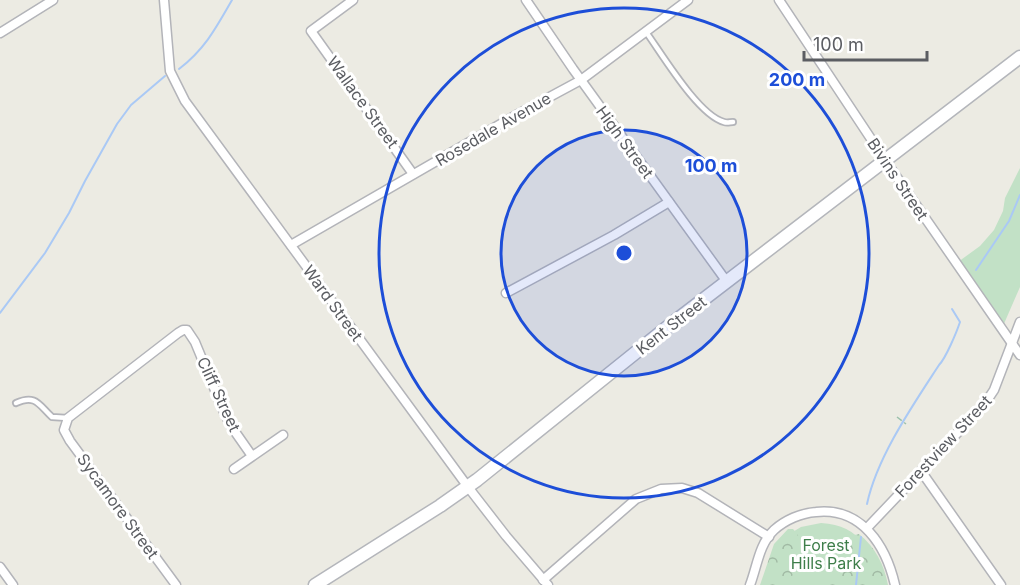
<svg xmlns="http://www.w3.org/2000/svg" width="1020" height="585" viewBox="0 0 1020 585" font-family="Inter,sans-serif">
<defs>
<pattern id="forest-crowns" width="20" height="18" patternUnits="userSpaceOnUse" patternTransform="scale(1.5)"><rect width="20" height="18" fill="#c2e1c6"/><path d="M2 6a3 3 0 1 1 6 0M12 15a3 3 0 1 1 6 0" fill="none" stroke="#a1baa4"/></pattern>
</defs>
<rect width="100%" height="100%" fill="#ecebe3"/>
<g fill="#c2e1c6">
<path d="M 1020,168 L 1020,287 L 1003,326 L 958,262 L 980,246 L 994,230 L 1003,211 L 1005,198 Z"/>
<path d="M 821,523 C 862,525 870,553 886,585 L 766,585 L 791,533 L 801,527 Z"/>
</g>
<g fill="url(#forest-crowns)">
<path d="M 788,529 L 793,529 C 811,548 797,564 788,585 L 760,585 L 774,544 Z"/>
<path d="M 859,534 C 875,547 884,564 888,585 L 824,585 L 838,546 L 845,537 Z"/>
</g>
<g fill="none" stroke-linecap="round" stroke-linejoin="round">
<g stroke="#aac9f5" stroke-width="2">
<path d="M 179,69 C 205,49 216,28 232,0"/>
<path d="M 976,270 L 1009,221 L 1020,195"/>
<path d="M 0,313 L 45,253 L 69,213 L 85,181 L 117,124 L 131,105 L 165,76"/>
<path d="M 867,504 C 877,457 913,405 939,365 C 946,358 957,331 960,322 L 952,309"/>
<path d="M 856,585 L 861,537"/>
</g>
<defs>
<g id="lane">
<path d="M 646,32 C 662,54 698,115 724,122 C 727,123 730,122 733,122"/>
<path d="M 16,403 C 36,394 39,405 52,417 L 68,418"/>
</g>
<g id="street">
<path d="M 164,0 L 170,71 L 185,101 L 468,487 L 506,536 L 548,585"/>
<path d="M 353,0 L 311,31 L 413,174"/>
<path d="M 526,0 L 573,69 L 727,282"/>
<path d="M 779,0 L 885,160 L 1020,355"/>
<path d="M 0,33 L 53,0"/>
<path d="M 291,245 L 518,114 L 581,80 L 688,0"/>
<path d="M 506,293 L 614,235 L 669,202"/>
<path d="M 234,469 L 283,435"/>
<path d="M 921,471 L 1001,585"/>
<path d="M 867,528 L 984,405 L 994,390 L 1020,322"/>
<path d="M 0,567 L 13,585"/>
<path d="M 543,580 L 636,499 L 661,489 L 682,488 L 698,493 L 769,537"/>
<path d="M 176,585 L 70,441 L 64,430 L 68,418 L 178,333 L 183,330 L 187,330 L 195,342 L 224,412 L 231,426 L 252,456"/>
<path d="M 750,585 C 757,567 759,544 774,530 C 785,520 801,513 816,512 C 862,507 886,546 895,585"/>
</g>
<path id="secondary" d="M 315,585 L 440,506 L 477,480 L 670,325 L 1020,57"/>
</defs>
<use href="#lane" stroke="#b3b4b9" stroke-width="8"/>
<use href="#street" stroke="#b3b4b9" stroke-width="11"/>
<use href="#secondary" stroke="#b4b6bb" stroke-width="15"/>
<path stroke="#9cc1ac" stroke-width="1.5" stroke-dasharray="6 3" stroke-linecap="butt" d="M 897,417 L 906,424"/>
<use href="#lane" stroke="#fff" stroke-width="4.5"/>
<use href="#street" stroke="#fff" stroke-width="8"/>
<use href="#secondary" stroke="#fff" stroke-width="12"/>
</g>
<circle cx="624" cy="253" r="123" fill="#1d4ed8" fill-opacity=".12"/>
<g fill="none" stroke="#1d4ed8" stroke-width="3">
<circle cx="624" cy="253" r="123"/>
<circle cx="624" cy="253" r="245"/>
</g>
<g text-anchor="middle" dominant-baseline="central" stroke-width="6" stroke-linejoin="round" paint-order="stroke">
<g font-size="16" fill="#5b5d62" stroke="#fff">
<text transform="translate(363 102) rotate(54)">Wallace Street</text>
<text transform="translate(493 129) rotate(-30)">Rosedale Avenue</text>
<text transform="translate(625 142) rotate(54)">High Street</text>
<text transform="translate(898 179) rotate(56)">Bivins Street</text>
<text transform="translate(333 303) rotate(54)">Ward Street</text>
<text transform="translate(671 325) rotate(-38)">Kent Street</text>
<text transform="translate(219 394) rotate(65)">Cliff Street</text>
<text transform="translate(943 446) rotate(-47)">Forestview Street</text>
<text transform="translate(118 506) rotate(54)">Sycamore Street</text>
</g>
<g font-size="16" fill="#3e7e4a" stroke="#fff">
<text x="826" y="545">Forest<tspan x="826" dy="18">Hills Park</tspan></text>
</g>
</g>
<circle cx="624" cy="253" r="9" fill="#1d4ed8" stroke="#fff" stroke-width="3"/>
<g font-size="18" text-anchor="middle" font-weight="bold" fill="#1d4ed8" stroke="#fff" stroke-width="6" stroke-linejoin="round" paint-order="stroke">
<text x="797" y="86">200 m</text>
<text x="711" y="172">100 m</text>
</g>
<path d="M804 51v9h123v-9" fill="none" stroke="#5b5d62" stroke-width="3"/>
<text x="813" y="51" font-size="18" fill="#5b5d62" stroke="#ffffff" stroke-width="4.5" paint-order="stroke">100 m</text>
</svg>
